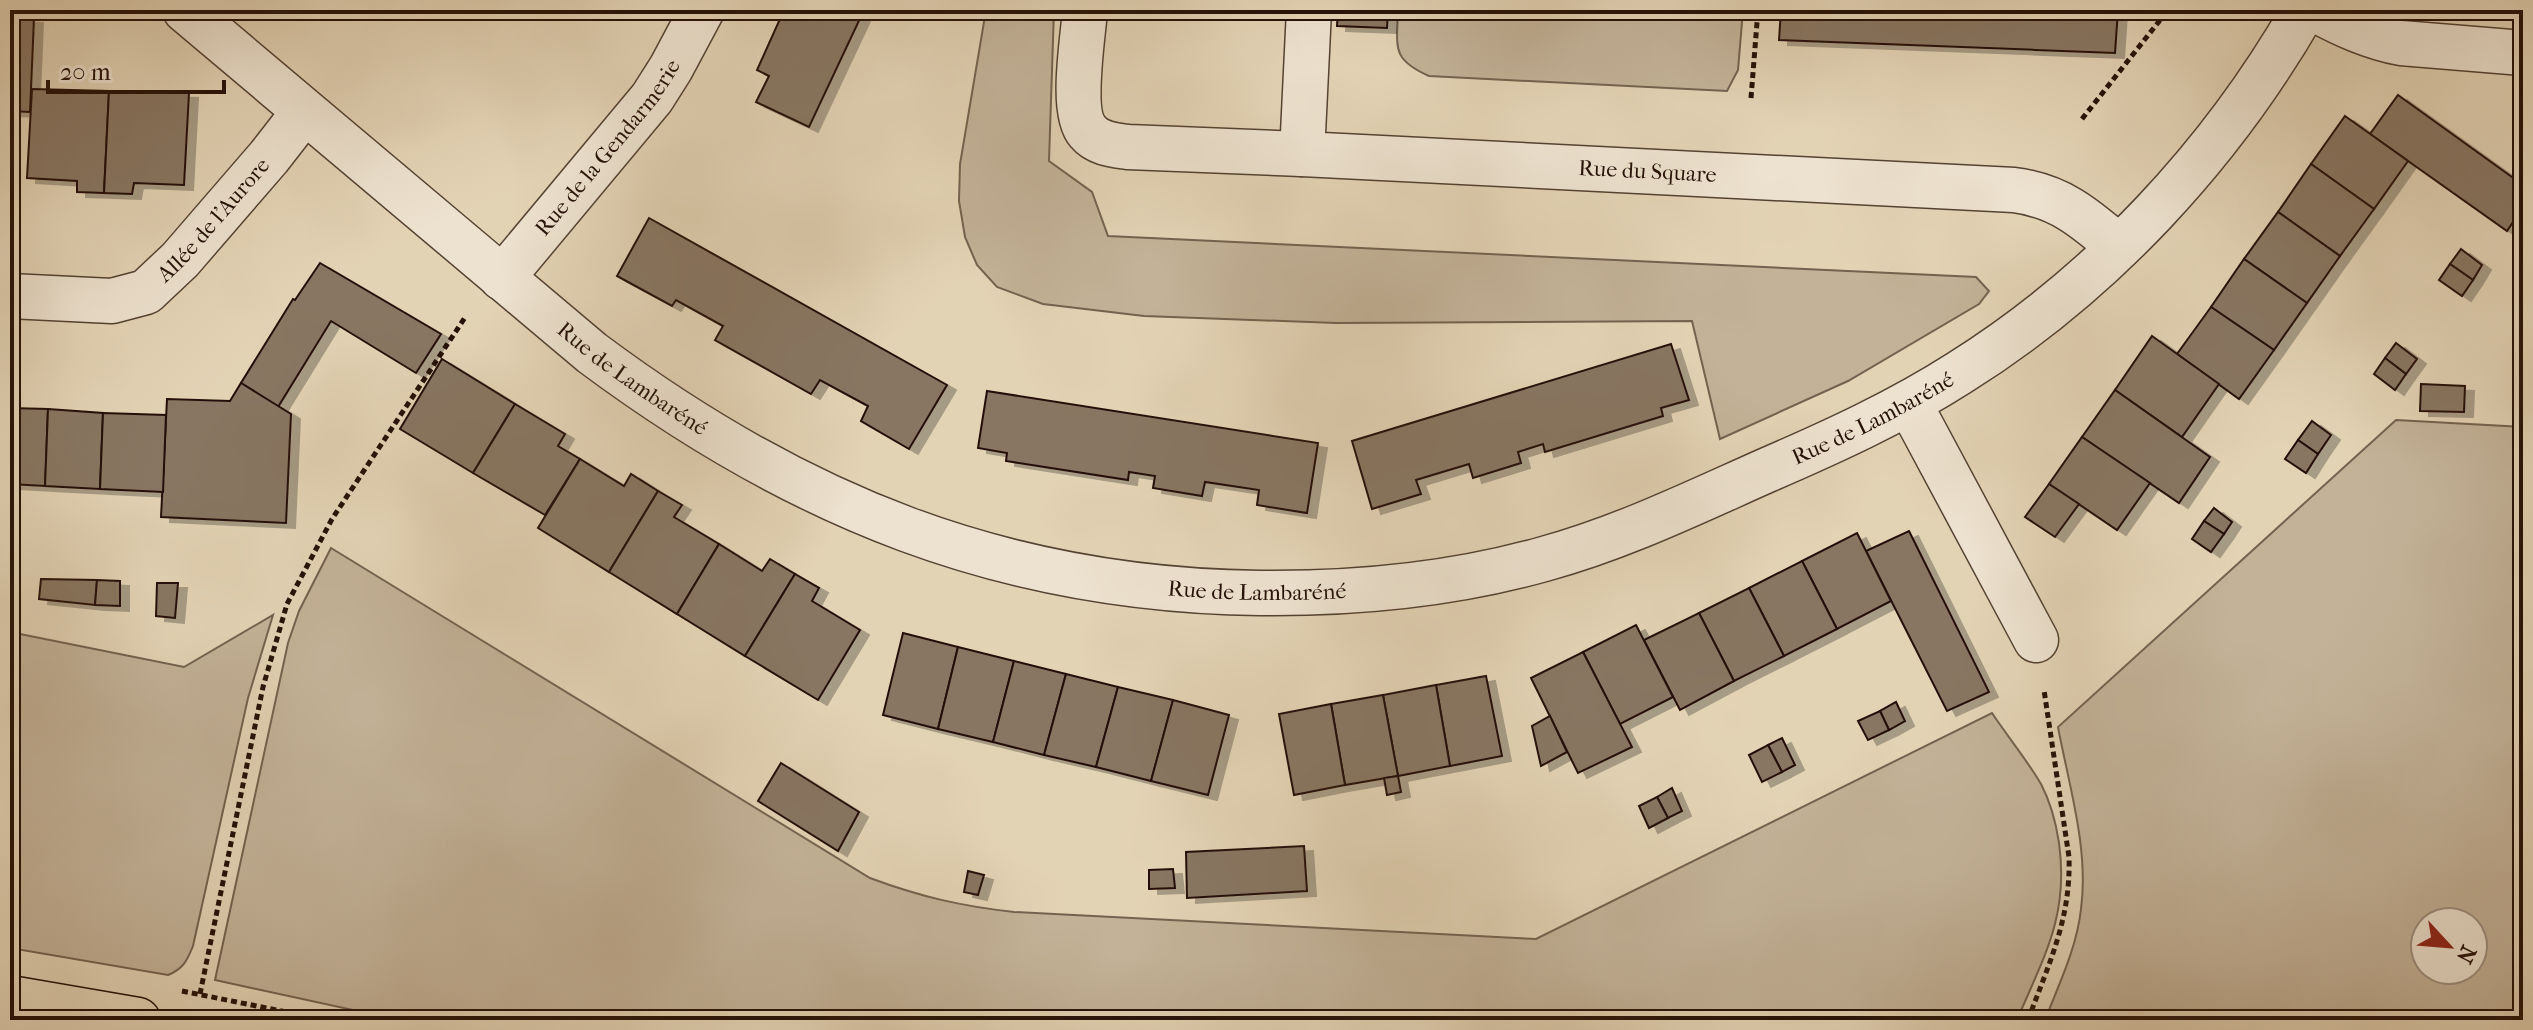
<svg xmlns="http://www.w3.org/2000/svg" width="2533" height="1030" viewBox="0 0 2533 1030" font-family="'IM FELL French Canon',serif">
<defs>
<filter id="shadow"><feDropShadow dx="9" dy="5" stdDeviation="0" flood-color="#0004"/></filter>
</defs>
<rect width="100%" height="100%" fill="#e3d3b5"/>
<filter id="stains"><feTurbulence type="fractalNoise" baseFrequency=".0025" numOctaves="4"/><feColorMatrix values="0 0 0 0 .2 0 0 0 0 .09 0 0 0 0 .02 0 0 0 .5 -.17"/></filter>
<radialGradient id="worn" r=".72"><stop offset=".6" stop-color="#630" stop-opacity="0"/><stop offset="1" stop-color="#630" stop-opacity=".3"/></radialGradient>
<g fill="#c3b298" stroke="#746250" stroke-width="2" fill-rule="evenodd">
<path d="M 986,10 L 1054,10 L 1049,161 L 1092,192 L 1108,236 L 1976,277 L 1989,291 L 1979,304 L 1848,381 L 1720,439 L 1692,321 L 1336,323 L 1144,316 L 1043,304 L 997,287 L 977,265 L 965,237 L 959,201 L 960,164 Z"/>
<path d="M 1398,10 L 1743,10 L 1738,70 L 1727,91 L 1429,76 C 1391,59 1397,48 1398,10 Z"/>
<path d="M 2396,420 L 2523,427 L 2523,1020 L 2045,1020 C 2059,984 2077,947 2081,909 C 2089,849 2069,786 2058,727 ZM 2473,922 L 2473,970 L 2425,970 L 2425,922 Z"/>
<path d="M 331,548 L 870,878 C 921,897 961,906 1014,912 L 1536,939 L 1992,713 C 2008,737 2027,760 2041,784 C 2051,803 2056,823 2059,843 C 2069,916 2044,956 2017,1020 L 399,1020 L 215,980 L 288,643 L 299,611 Z"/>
<path d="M 273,615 L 248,698 L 193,946 C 187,961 183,969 168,975 L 10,948 L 10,632 L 184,667 Z"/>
</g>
<g fill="#887662" stroke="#251108" stroke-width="2" filter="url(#shadow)">
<path d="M 784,10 L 864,10 L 809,127 L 756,102 L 769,76 L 757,70 Z"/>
<path d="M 1338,10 L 1388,10 L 1387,28 L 1337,26 Z"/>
<path d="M 1781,10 L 2118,10 L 2115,53 L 1779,40 Z"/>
<path d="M 10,17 L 34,18 L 30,112 L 10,111 Z"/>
<path d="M 32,89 L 109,91 L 104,193 L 77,192 L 77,181 L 27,178 Z"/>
<path d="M 109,91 L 189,93 L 184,185 L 134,183 L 132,194 L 104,193 Z"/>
<path d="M 2398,95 L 2523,185 L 2523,207 L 2507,231 L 2370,134 Z"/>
<path d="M 2345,116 L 2408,161 L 2374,209 L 2311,164 Z"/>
<path d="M 2311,164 L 2374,209 L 2340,256 L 2278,212 Z"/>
<path d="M 2278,212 L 2340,256 L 2307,303 L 2244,259 Z"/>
<path d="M 649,218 L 947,385 L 909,449 L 861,421 L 868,406 L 820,380 L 811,394 L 715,340 L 723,326 L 676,300 L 672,306 L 617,276 Z"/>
<path d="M 2461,249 L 2482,265 L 2473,280 L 2450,264 Z"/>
<path d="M 2244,259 L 2307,303 L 2274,350 L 2211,307 Z"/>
<path d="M 320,263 L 441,334 L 416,373 L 331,321 L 278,407 L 241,383 L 293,299 L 295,300 Z"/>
<path d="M 2450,264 L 2473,280 L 2462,296 L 2439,280 Z"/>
<path d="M 2211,307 L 2274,350 L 2239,399 L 2177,354 Z"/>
<path d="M 2152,336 L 2219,384 L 2182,437 L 2115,390 Z"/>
<path d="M 2396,343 L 2417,359 L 2406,374 L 2385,358 Z"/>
<path d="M 1671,344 L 1689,400 L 1661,408 L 1663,416 L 1545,452 L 1543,444 L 1518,452 L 1521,463 L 1473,478 L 1469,464 L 1416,480 L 1421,494 L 1372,509 L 1352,441 Z"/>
<path d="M 2385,358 L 2406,374 L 2395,390 L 2374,374 Z"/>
<path d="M 442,359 L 515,404 L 473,473 L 400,429 Z"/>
<path d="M 241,383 L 291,414 L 286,523 L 161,517 L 167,399 L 230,401 Z"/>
<path d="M 2421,384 L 2465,386 L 2464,412 L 2420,411 Z"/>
<path d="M 2115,390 L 2210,457 L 2179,503 L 2082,437 Z"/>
<path d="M 987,391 L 1318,443 L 1307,513 L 1257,505 L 1259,490 L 1205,482 L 1202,496 L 1153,488 L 1155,476 L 1129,472 L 1128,480 L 1006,461 L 1007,453 L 978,448 Z"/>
<path d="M 515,404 L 565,434 L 558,446 L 580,459 L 545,515 L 473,473 Z"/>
<path d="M 10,408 L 48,409 L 45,486 L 10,484 Z"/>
<path d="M 48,409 L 103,413 L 100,489 L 45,486 Z"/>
<path d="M 103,413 L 166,415 L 163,492 L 100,489 Z"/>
<path d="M 2312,421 L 2331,435 L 2318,454 L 2298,440 Z"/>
<path d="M 2082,437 L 2150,483 L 2117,530 L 2049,484 Z"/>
<path d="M 2298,440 L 2318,454 L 2306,473 L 2285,459 Z"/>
<path d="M 580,459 L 624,486 L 631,474 L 658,491 L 609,572 L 538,528 Z"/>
<path d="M 2049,484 L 2079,504 L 2055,537 L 2025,517 Z"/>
<path d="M 658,491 L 682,505 L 674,517 L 719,544 L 677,614 L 609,572 Z"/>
<path d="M 2214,508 L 2232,522 L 2224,534 L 2204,521 Z"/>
<path d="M 2204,521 L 2224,534 L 2211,552 L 2192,539 Z"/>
<path d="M 1909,531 L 1989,692 L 1947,711 L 1866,551 Z"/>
<path d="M 1857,533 L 1891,601 L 1837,629 L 1802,561 Z"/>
<path d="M 719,544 L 762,571 L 770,559 L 795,574 L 745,656 L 677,614 Z"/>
<path d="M 1802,561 L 1837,629 L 1784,656 L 1749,588 Z"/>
<path d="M 795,574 L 819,588 L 812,601 L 860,630 L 818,700 L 745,656 Z"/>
<path d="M 41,579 L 97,580 L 95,605 L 39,599 Z"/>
<path d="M 97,580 L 120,581 L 120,606 L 95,605 Z"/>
<path d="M 157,583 L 178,583 L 175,618 L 156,616 Z"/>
<path d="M 1749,588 L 1784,656 L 1734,681 L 1699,613 Z"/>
<path d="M 1699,613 L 1734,681 L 1680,710 L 1644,640 Z"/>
<path d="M 1636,625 L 1673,697 L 1620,724 L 1583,652 Z"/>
<path d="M 903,633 L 958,647 L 938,729 L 883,715 Z"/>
<path d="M 958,647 L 1014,661 L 993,742 L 938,729 Z"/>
<path d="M 1583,652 L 1632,747 L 1578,773 L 1531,678 Z"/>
<path d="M 1014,661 L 1066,674 L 1044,755 L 993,742 Z"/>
<path d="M 1066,674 L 1118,687 L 1096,767 L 1044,755 Z"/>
<path d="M 1486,676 L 1502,756 L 1450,766 L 1436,685 Z"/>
<path d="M 1436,685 L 1450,766 L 1398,776 L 1383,695 Z"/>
<path d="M 1118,687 L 1173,700 L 1151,781 L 1096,767 Z"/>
<path d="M 1383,695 L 1398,776 L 1345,785 L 1331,704 Z"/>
<path d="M 1173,700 L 1229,715 L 1208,795 L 1151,781 Z"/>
<path d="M 1896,702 L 1905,721 L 1889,730 L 1880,711 Z"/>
<path d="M 1331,704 L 1345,785 L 1294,795 L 1279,714 Z"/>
<path d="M 1880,711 L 1889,730 L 1868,740 L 1858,721 Z"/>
<path d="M 1550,716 L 1567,752 L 1541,766 L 1532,726 Z"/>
<path d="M 1782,738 L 1795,765 L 1782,772 L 1768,745 Z"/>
<path d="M 1768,745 L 1782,772 L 1762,782 L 1749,755 Z"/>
<path d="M 781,763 L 859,812 L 838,851 L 758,801 Z"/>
<path d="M 1398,776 L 1401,792 L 1387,795 L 1384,778 Z"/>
<path d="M 1672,788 L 1682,811 L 1668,818 L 1657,797 Z"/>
<path d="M 1657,797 L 1668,818 L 1649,828 L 1639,806 Z"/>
<path d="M 1304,846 L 1307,891 L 1187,898 L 1186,852 Z"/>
<path d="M 1173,869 L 1175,888 L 1149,889 L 1149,870 Z"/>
<path d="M 968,871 L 984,875 L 978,895 L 964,892 Z"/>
</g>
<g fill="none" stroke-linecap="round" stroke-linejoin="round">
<defs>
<g id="minor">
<path id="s1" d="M 185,10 L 592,353 C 797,506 1003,590 1260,593 C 1356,594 1452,585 1544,559 C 1621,538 1693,503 1765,471 C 1832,442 1898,412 1959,373 C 2101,284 2221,155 2304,10"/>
<path d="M 1085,10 C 1083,38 1070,112 1088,132 C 1098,144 1114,145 1128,147 L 1302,154"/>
<path id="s2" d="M 1309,10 L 1302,154 L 2014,190 C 2060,196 2085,218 2119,247"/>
<path d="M 2316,10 C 2344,25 2370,37 2401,43 L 2523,53"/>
<path id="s3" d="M 502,278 L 652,98 L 671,68 L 702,10"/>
<path id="s4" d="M 10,296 L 112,301 L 146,292 L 180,260 L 269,157 L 304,112"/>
<path d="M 1909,403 L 2036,640"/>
</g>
<path id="major" d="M 10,998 L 138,1020"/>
</defs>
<use href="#minor" stroke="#544233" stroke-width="47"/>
<use href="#major" stroke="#251108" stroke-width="47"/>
<g stroke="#251108" stroke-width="5" stroke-dasharray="6 4" stroke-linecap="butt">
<path d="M 1751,98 L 1758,10"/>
<path d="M 2082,119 L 2168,10"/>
<path d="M 182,991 L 326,1020"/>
<path d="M 200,994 L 263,687 L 287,604 L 332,519 L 466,316"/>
<path d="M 2028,1020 C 2049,963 2071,919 2069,857 L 2044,690"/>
</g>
<use href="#minor" stroke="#ede2cf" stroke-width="44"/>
<use href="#major" stroke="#e3d3b5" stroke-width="44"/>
</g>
<g text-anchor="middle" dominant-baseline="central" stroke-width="6" stroke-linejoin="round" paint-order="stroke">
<g font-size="22" fill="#251108" stroke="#ede2cf">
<text stroke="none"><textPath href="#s3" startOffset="168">Rue de la Gendarmerie</textPath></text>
<text stroke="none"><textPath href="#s2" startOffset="490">Rue du Square</textPath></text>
<text stroke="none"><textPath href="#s4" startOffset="236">Allée de l'Aurore</textPath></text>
<text stroke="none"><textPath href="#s1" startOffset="580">Rue de Lambaréné</textPath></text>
<text stroke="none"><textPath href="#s1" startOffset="1900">Rue de Lambaréné</textPath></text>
<text stroke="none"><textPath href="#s1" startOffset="1252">Rue de Lambaréné</textPath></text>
</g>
</g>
<rect width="2533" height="1030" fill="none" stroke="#e3d3b5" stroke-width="40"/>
<rect x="12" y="12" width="2509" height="1006" fill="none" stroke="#251108" stroke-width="4"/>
<rect x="20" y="20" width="2493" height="990" fill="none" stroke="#251108" stroke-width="2"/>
<g transform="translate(2449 946) rotate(116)"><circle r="38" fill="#ede2cf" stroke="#9d8e7f" stroke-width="2"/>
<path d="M0-6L14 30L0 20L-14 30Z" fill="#8f2418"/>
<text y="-12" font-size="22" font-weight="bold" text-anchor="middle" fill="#251108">N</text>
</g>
<path d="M48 80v12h176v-12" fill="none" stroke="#251108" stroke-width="4"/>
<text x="60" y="80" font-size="24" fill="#251108" stroke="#ede2cf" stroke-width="6" paint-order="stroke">20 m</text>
<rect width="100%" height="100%" filter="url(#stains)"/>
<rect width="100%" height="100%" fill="url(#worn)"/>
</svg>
